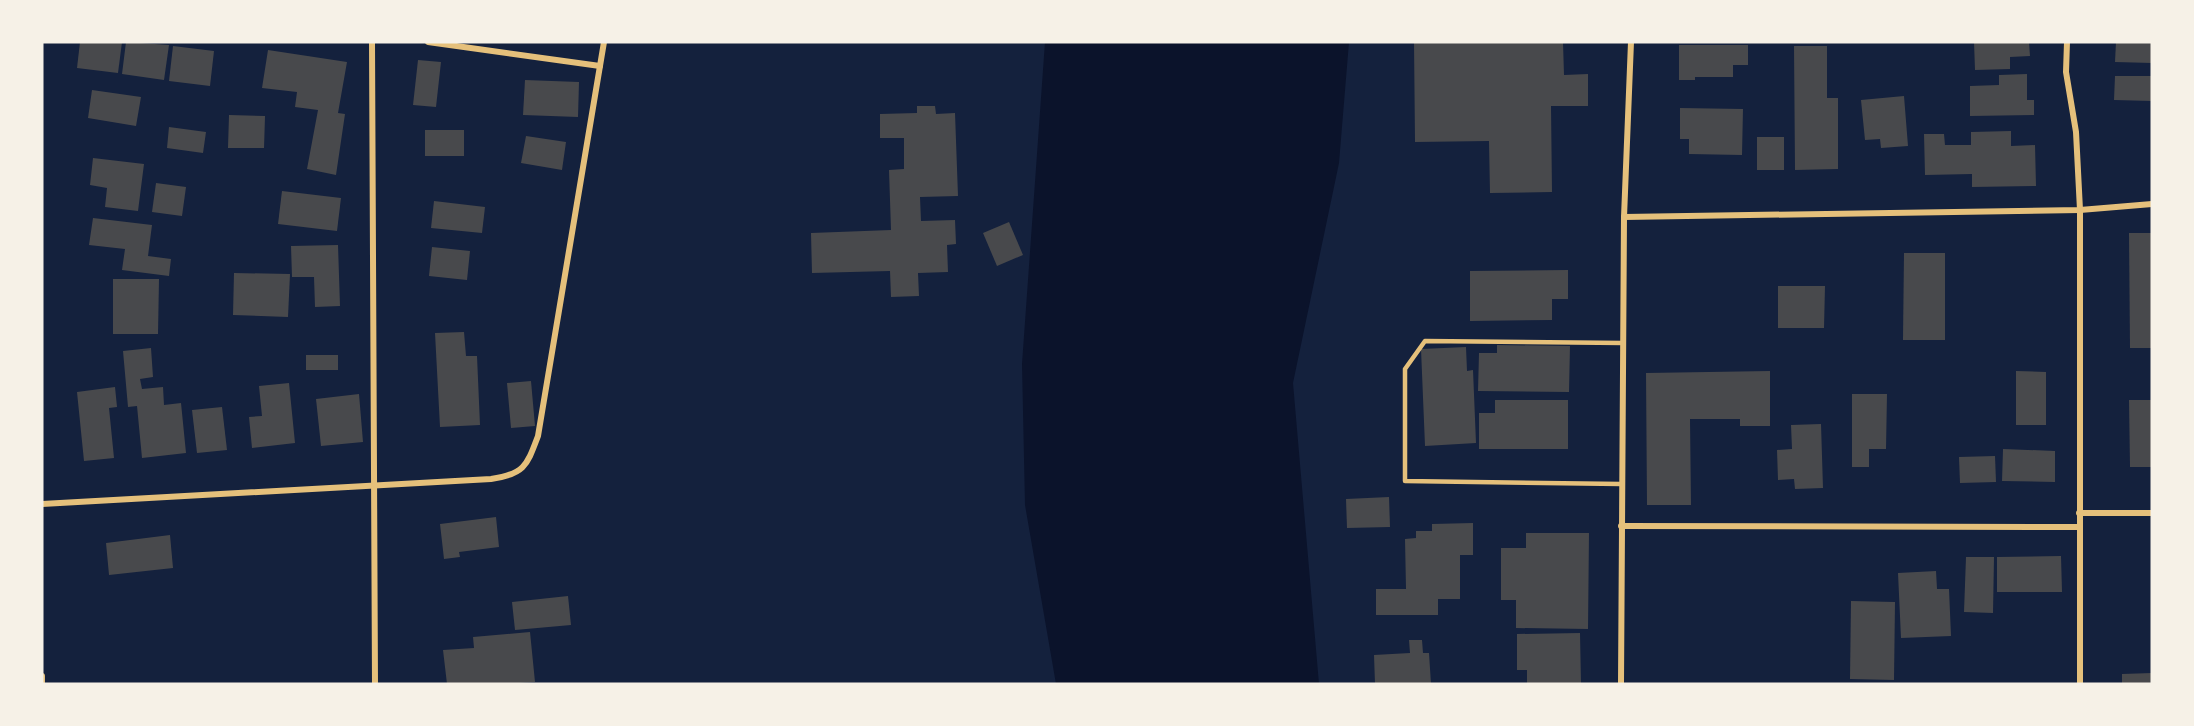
<svg xmlns="http://www.w3.org/2000/svg" width="2194" height="726" viewBox="0 0 2194 726" font-family="'Open Sans',sans-serif">
<rect width="100%" height="100%" fill="#14213d"/>
<path fill="#0b132b" d="M 1045,42 L 1349,42 L 1339,163 L 1293,383 L 1319,684 L 1056,684 L 1025,505 L 1022,364 Z"/>
<g fill="#48494c">
<path d="M 80,42 L 122,42 L 118,73 L 77,68 Z"/>
<path d="M 126,42 L 169,45 L 164,80 L 122,74 Z"/>
<path d="M 1414,42 L 1563,42 L 1564,75 L 1588,74 L 1588,106 L 1551,106 L 1552,192 L 1490,193 L 1489,141 L 1415,142 Z"/>
<path d="M 1974,42 L 2029,42 L 2030,56 L 2010,57 L 2010,69 L 1975,70 Z"/>
<path d="M 2116,42 L 2152,42 L 2152,63 L 2115,62 Z"/>
<path d="M 1679,45 L 1748,45 L 1748,65 L 1733,65 L 1733,77 L 1695,77 L 1695,80 L 1679,80 Z"/>
<path d="M 173,46 L 214,51 L 210,86 L 169,81 Z"/>
<path d="M 1794,46 L 1827,46 L 1827,98 L 1838,98 L 1838,169 L 1795,170 Z"/>
<path d="M 268,50 L 347,62 L 338,113 L 345,114 L 336,175 L 307,169 L 318,110 L 295,107 L 297,92 L 262,88 Z"/>
<path d="M 418,60 L 441,62 L 436,107 L 413,105 Z"/>
<path d="M 2027,74 L 2027,100 L 2034,100 L 2034,115 L 1970,116 L 1970,86 L 1999,85 L 1999,75 Z"/>
<path d="M 2115,76 L 2152,76 L 2152,101 L 2114,100 Z"/>
<path d="M 525,80 L 579,82 L 578,117 L 523,115 Z"/>
<path d="M 92,90 L 141,97 L 136,126 L 88,118 Z"/>
<path d="M 1904,96 L 1908,146 L 1881,148 L 1880,139 L 1865,140 L 1861,100 Z"/>
<path d="M 917,106 L 935,106 L 936,114 L 955,113 L 958,196 L 920,197 L 921,221 L 955,220 L 956,244 L 947,245 L 948,272 L 918,273 L 919,296 L 891,297 L 890,271 L 812,273 L 811,233 L 891,230 L 889,170 L 904,169 L 904,138 L 880,138 L 880,114 L 917,113 Z"/>
<path d="M 1680,108 L 1743,109 L 1742,155 L 1689,154 L 1689,139 L 1680,139 Z"/>
<path d="M 229,115 L 265,116 L 264,148 L 228,148 Z"/>
<path d="M 169,127 L 206,132 L 203,153 L 167,148 Z"/>
<rect x="425" y="130" width="39" height="26"/>
<path d="M 2011,131 L 2011,146 L 2035,145 L 2036,186 L 1972,187 L 1972,174 L 1925,175 L 1924,134 L 1944,134 L 1945,145 L 1971,145 L 1971,132 Z"/>
<path d="M 526,136 L 566,142 L 562,170 L 521,163 Z"/>
<rect x="1757" y="137" width="27" height="33"/>
<path d="M 93,158 L 144,164 L 138,211 L 105,207 L 107,188 L 90,185 Z"/>
<path d="M 156,183 L 186,187 L 182,216 L 152,212 Z"/>
<path d="M 282,191 L 341,198 L 337,231 L 278,224 Z"/>
<path d="M 434,201 L 485,207 L 482,233 L 431,228 Z"/>
<path d="M 93,218 L 152,225 L 148,256 L 171,259 L 169,276 L 122,270 L 125,249 L 89,245 Z"/>
<path d="M 1009,222 L 1023,255 L 997,266 L 983,233 Z"/>
<path d="M 2129,233 L 2152,233 L 2152,348 L 2130,348 Z"/>
<path d="M 338,245 L 340,306 L 315,307 L 314,277 L 292,277 L 291,246 Z"/>
<path d="M 432,247 L 470,251 L 467,280 L 429,276 Z"/>
<path d="M 1904,253 L 1945,253 L 1945,340 L 1903,340 Z"/>
<path d="M 1568,270 L 1568,299 L 1552,299 L 1552,320 L 1470,321 L 1470,271 Z"/>
<path d="M 234,273 L 290,274 L 288,317 L 233,315 Z"/>
<path d="M 113,279 L 159,279 L 158,334 L 113,334 Z"/>
<path d="M 1778,286 L 1825,286 L 1824,328 L 1778,328 Z"/>
<path d="M 464,332 L 466,356 L 477,356 L 480,425 L 440,427 L 435,333 Z"/>
<path d="M 1497,345 L 1570,346 L 1569,392 L 1478,391 L 1479,353 L 1497,353 Z"/>
<path d="M 1466,347 L 1467,371 L 1473,370 L 1476,443 L 1425,446 L 1421,349 Z"/>
<path d="M 151,348 L 153,377 L 140,379 L 142,389 L 163,387 L 164,405 L 181,403 L 186,453 L 142,458 L 137,406 L 128,407 L 123,351 Z"/>
<rect x="306" y="355" width="32" height="15"/>
<path d="M 1770,371 L 1770,426 L 1740,426 L 1740,419 L 1690,419 L 1691,505 L 1647,505 L 1646,373 Z"/>
<path d="M 2016,371 L 2046,372 L 2046,425 L 2016,425 Z"/>
<path d="M 531,381 L 535,426 L 511,428 L 507,383 Z"/>
<path d="M 289,383 L 295,443 L 252,448 L 249,417 L 262,416 L 259,386 Z"/>
<path d="M 115,387 L 117,407 L 109,408 L 114,458 L 84,461 L 77,392 Z"/>
<path d="M 359,394 L 363,442 L 321,446 L 316,399 Z"/>
<path d="M 1852,394 L 1887,394 L 1886,449 L 1869,449 L 1869,467 L 1852,467 Z"/>
<path d="M 1495,400 L 1568,400 L 1568,449 L 1479,449 L 1479,413 L 1495,413 Z"/>
<path d="M 2129,400 L 2152,400 L 2152,467 L 2130,467 Z"/>
<path d="M 222,407 L 227,450 L 197,453 L 192,410 Z"/>
<path d="M 1821,424 L 1823,488 L 1795,489 L 1794,479 L 1778,480 L 1777,450 L 1792,449 L 1791,425 Z"/>
<path d="M 2003,449 L 2055,451 L 2055,482 L 2002,481 Z"/>
<path d="M 1995,456 L 1996,482 L 1960,483 L 1959,457 Z"/>
<path d="M 1389,497 L 1390,527 L 1347,528 L 1346,499 Z"/>
<path d="M 496,517 L 499,547 L 459,552 L 460,557 L 444,559 L 440,524 Z"/>
<path d="M 1473,523 L 1473,555 L 1460,555 L 1460,599 L 1438,599 L 1438,615 L 1376,615 L 1376,589 L 1406,589 L 1405,539 L 1416,538 L 1416,531 L 1432,531 L 1432,524 Z"/>
<path d="M 1526,533 L 1589,533 L 1588,629 L 1516,628 L 1516,600 L 1501,600 L 1501,548 L 1526,548 Z"/>
<path d="M 170,535 L 173,568 L 109,575 L 106,543 Z"/>
<path d="M 2061,556 L 2062,592 L 1997,592 L 1997,557 Z"/>
<path d="M 1966,557 L 1994,557 L 1993,613 L 1964,612 Z"/>
<path d="M 1936,571 L 1937,589 L 1949,589 L 1951,636 L 1901,638 L 1898,573 Z"/>
<path d="M 568,596 L 571,625 L 515,630 L 512,602 Z"/>
<path d="M 1851,601 L 1895,602 L 1894,680 L 1850,679 Z"/>
<path d="M 530,632 L 535,682 L 506,684 L 447,684 L 443,650 L 474,648 L 473,637 Z"/>
<path d="M 1580,633 L 1581,684 L 1527,684 L 1527,670 L 1517,670 L 1517,634 Z"/>
<path d="M 1409,640 L 1422,640 L 1423,653 L 1429,653 L 1431,684 L 1375,684 L 1374,655 L 1410,653 Z"/>
<path d="M 2152,673 L 2152,684 L 2122,684 L 2122,674 Z"/>
</g>
<g fill="none" stroke-linecap="round" stroke-linejoin="round">
<path stroke="#e5c07b" stroke-width="4.5" d="M 1621,484 L 1405,481 L 1405,369 L 1425,341 L 1623,343"/>
<g stroke="#e5c07b" stroke-width="6">
<path d="M 372,42 L 375,684"/>
<path d="M 428,42 L 600,66"/>
<path d="M 2067,42 L 2066,72 L 2076,132 L 2080,210 L 2080,684"/>
<path d="M 1624,217 L 2080,210 L 2152,204"/>
<path d="M 42,504 L 491,479 C 525,474 527,465 538,436 L 604,42"/>
<path d="M 2079,513 L 2152,513"/>
<path d="M 1621,526 L 2079,527"/>
<path d="M 42,676 L 42,684"/>
<path d="M 1621,684 L 1624,217 L 1631,42"/>
</g>
</g>
<rect width="2194" height="726" fill="none" stroke="#f6f1e7" stroke-width="87"/>
</svg>
